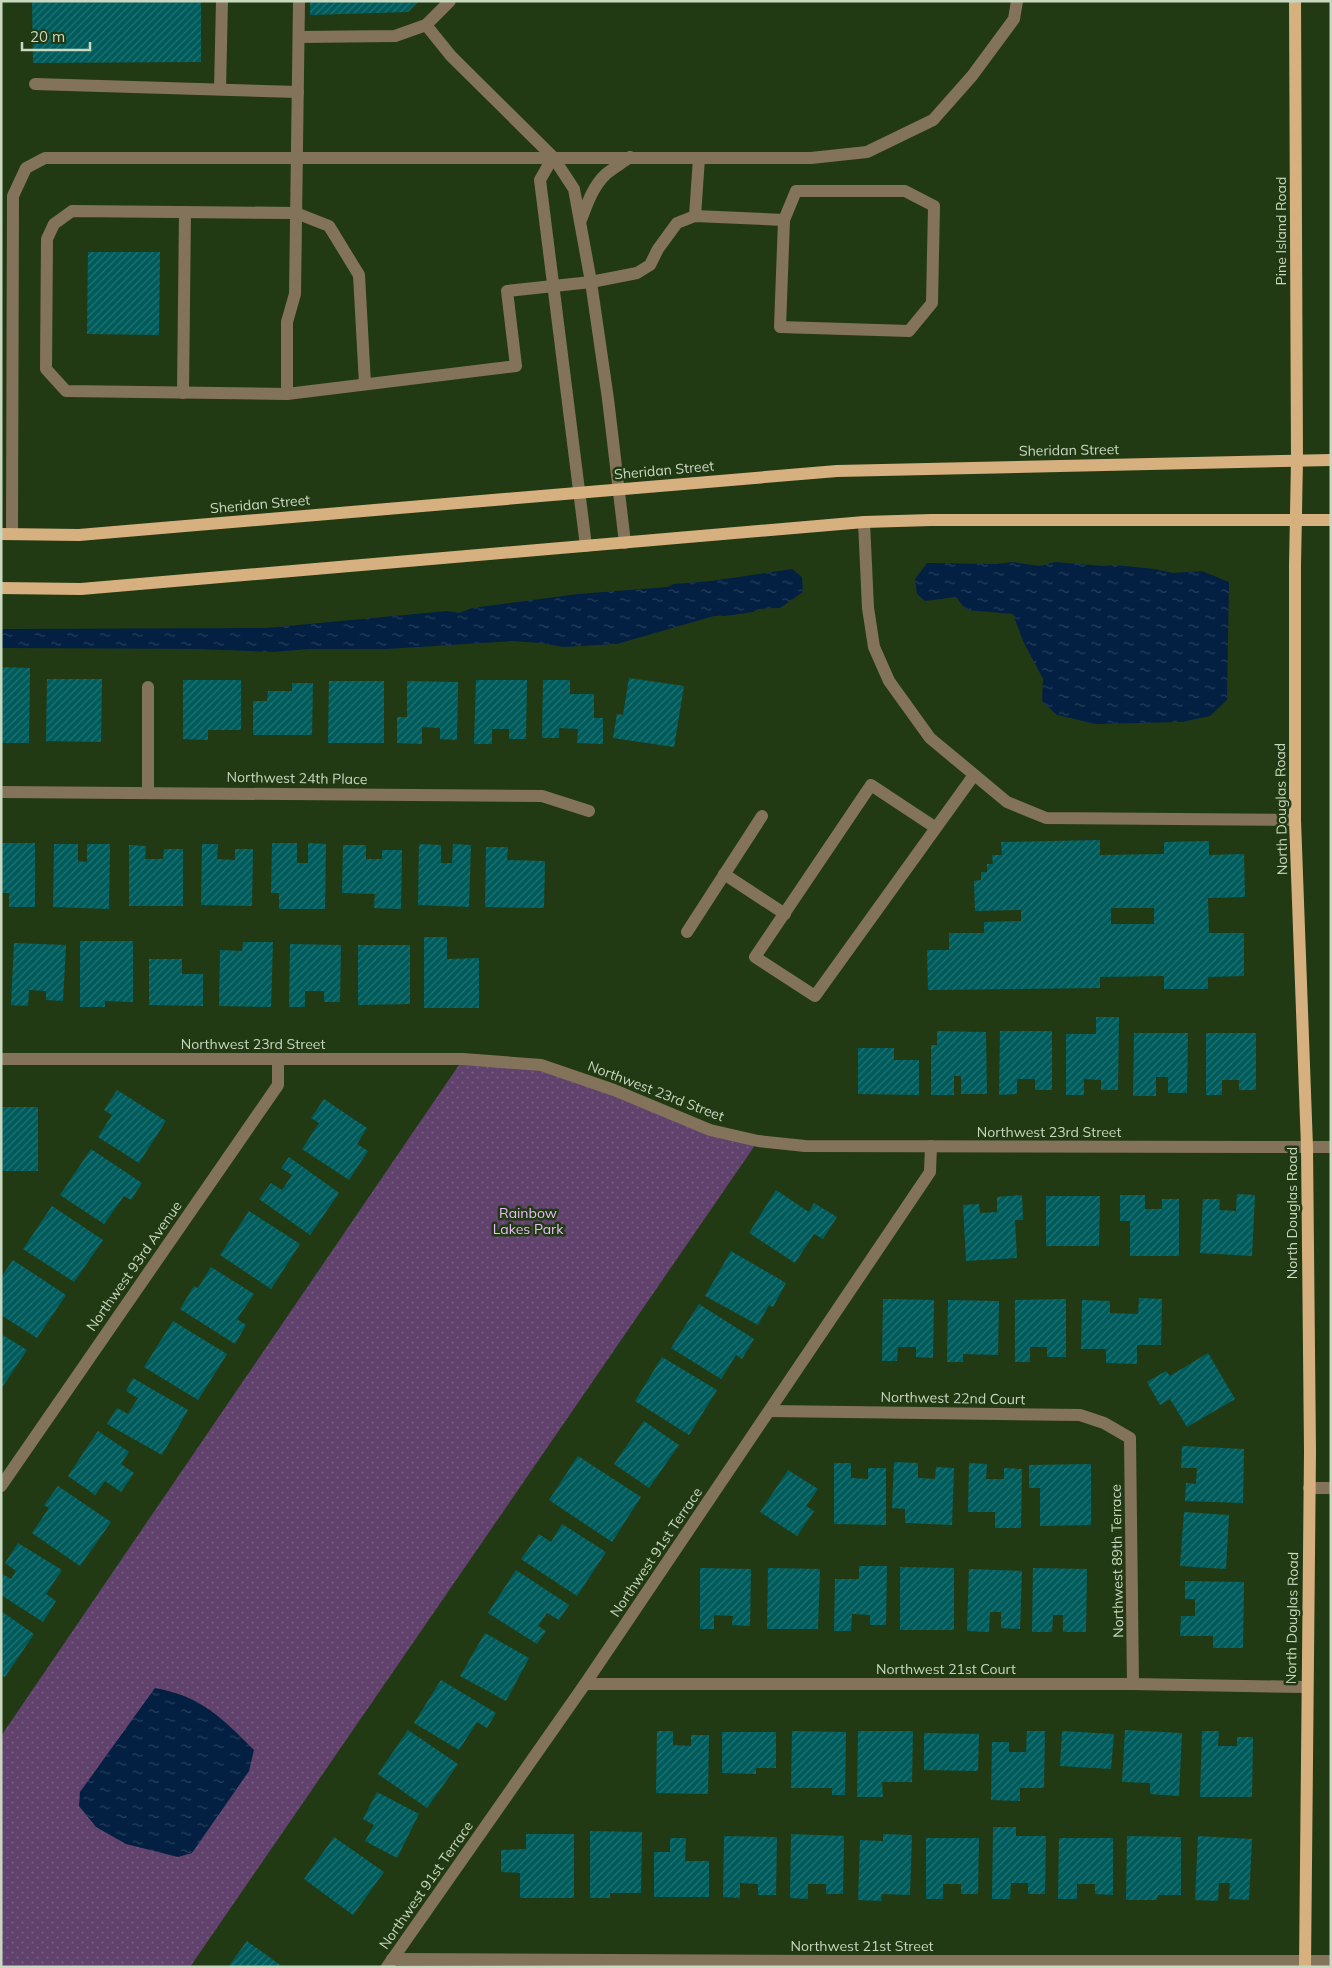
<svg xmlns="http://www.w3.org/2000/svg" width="1332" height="1968" viewBox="0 0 1332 1968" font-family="Mulish,sans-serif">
<defs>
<pattern id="park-dots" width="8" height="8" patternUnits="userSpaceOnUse" patternTransform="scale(1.25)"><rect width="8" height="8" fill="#60426c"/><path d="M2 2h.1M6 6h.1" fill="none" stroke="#755d7f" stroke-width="1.8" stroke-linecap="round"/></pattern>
<pattern id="water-ripples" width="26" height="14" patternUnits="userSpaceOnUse" patternTransform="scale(1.25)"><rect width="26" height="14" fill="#032042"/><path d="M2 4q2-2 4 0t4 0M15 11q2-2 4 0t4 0" fill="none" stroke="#26405c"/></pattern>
<pattern id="building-hatch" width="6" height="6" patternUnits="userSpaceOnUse" patternTransform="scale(1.25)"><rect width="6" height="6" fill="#005c5c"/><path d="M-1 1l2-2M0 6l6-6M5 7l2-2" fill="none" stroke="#247372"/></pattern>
</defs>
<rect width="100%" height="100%" fill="#223a13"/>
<path fill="url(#park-dots)" d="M 463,1059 L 512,1062 L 758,1141 L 190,1967 L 1,1967 L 1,1736 Z"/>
<g fill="url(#water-ripples)">
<path d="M 1013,562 L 1039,566 L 1055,562 L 1103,566 L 1115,565 L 1155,569 L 1173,573 L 1202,571 L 1229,582 L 1227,700 L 1210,716 L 1182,722 L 1096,724 L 1057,715 L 1042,701 L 1043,679 L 1023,641 L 1013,614 L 966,610 L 956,597 L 925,601 L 917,594 L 915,579 L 927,563 L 996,564 Z"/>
<path d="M 792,569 L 802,577 L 803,592 L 780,608 L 758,609 L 753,612 L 726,616 L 714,616 L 617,644 L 563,647 L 540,643 L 513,641 L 387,649 L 309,649 L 273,652 L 198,649 L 1,648 L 1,629 L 266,628 L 447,611 L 459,613 L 472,608 L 578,594 L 667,587 L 674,584 L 711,581 Z"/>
<path d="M 155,1688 C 201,1696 222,1718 254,1750 L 249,1771 L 192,1853 L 178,1857 L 126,1844 L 96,1827 L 79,1806 L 80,1792 Z"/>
</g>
<g fill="url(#building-hatch)" fill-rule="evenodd">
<path d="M 32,1 L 201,1 L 201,62 L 33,63 Z"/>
<path d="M 310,1 L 419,1 L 408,12 L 310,15 Z"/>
<path d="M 88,252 L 160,252 L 159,335 L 87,334 Z"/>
<path d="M 1,667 L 30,668 L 29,743 L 1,743 Z"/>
<path d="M 629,678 L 684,686 L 674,747 L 613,738 L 617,714 L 623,715 Z"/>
<path d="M 47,679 L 102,679 L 101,742 L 46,741 Z"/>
<path d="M 183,680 L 241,680 L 241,730 L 208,730 L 208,740 L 183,739 Z"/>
<path d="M 476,680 L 527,680 L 526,739 L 509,739 L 509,729 L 492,729 L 492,744 L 474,744 Z"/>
<path d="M 543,680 L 570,680 L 570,694 L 594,694 L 594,718 L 603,718 L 603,744 L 577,743 L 578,729 L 559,728 L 559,738 L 542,738 Z"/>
<path d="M 329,681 L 384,681 L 384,743 L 328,743 Z"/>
<path d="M 407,681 L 458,682 L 457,740 L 440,739 L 440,728 L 422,727 L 422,744 L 397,743 L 397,717 L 407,717 Z"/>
<path d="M 292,683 L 313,683 L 312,735 L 253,735 L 253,701 L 267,701 L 268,691 L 292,691 Z"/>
<path d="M 1100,840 L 1100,855 L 1164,854 L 1164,842 L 1209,841 L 1209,855 L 1244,854 L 1245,897 L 1208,898 L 1209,933 L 1244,933 L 1244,976 L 1208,977 L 1208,989 L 1164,989 L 1164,976 L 1100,977 L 1100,988 L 928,990 L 927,950 L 949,950 L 949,933 L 984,933 L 984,922 L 1021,921 L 1021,910 L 975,911 L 974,881 L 981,880 L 981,872 L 987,872 L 987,864 L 993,864 L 992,855 L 1002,855 L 1001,842 ZM 1111,908 L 1154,908 L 1154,924 L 1111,924 Z"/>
<path d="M 1,843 L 35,843 L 35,907 L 9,907 L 9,893 L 1,893 Z"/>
<path d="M 272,843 L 297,843 L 297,863 L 308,863 L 308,843 L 326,844 L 325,909 L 279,909 L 279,893 L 271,893 Z"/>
<path d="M 54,844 L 78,844 L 78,861 L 87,862 L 87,844 L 110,844 L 109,909 L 53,907 Z"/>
<path d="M 202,844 L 218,844 L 217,859 L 235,860 L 235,849 L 253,849 L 252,906 L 201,905 Z"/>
<path d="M 419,844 L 441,845 L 441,863 L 452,863 L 453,844 L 471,845 L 469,907 L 418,905 Z"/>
<path d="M 129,845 L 146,846 L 145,859 L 163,859 L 164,849 L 183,849 L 183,906 L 129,906 Z"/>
<path d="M 343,845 L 366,845 L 366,859 L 382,859 L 382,850 L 402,850 L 401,909 L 374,908 L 375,894 L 342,893 Z"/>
<path d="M 486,847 L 508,847 L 507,860 L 545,861 L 544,908 L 485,907 Z"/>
<path d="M 424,937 L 447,937 L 447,959 L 479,958 L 479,1008 L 424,1008 Z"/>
<path d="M 80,941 L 133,941 L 133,1002 L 105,1001 L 105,1007 L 80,1007 Z"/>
<path d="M 243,942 L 273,942 L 271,1007 L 219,1006 L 220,950 L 242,951 Z"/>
<path d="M 14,943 L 66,945 L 63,1001 L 46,1000 L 46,991 L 29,990 L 28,1006 L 11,1005 Z"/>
<path d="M 290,944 L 341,945 L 340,1002 L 324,1002 L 324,991 L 305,991 L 305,1007 L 289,1007 Z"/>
<path d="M 358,945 L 410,945 L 410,1004 L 358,1005 Z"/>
<path d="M 149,959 L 182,959 L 182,974 L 203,974 L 203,1006 L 149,1005 Z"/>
<path d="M 1096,1017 L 1119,1017 L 1118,1090 L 1101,1090 L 1101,1080 L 1084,1079 L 1084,1095 L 1066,1095 L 1066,1034 L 1096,1034 Z"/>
<path d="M 937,1031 L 986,1032 L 987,1094 L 961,1094 L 961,1076 L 954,1076 L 954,1095 L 931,1095 L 931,1045 L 937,1045 Z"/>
<path d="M 1000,1031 L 1052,1031 L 1052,1090 L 1035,1090 L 1035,1079 L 1017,1079 L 1017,1094 L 999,1095 Z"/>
<path d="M 1134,1033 L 1188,1033 L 1187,1093 L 1168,1093 L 1168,1077 L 1156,1077 L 1156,1096 L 1133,1096 Z"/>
<path d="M 1206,1033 L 1256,1033 L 1256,1090 L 1239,1090 L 1239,1080 L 1222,1080 L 1222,1095 L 1206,1095 Z"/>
<path d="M 858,1048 L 894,1048 L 894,1060 L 919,1060 L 919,1095 L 858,1094 Z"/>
<path d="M 117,1090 L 166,1121 L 139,1163 L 98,1137 L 112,1115 L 104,1110 Z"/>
<path d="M 324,1099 L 367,1128 L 357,1144 L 368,1151 L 349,1180 L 302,1149 L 319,1123 L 311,1118 Z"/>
<rect x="1" y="1107" width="37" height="64"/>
<path d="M 91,1149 L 142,1183 L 131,1200 L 124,1196 L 104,1224 L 60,1195 Z"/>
<path d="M 289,1157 L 339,1193 L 310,1235 L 259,1199 L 271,1183 L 282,1190 L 292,1175 L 281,1168 Z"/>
<path d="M 776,1190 L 809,1212 L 814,1203 L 837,1217 L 823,1239 L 814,1234 L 795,1263 L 749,1233 Z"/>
<path d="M 1237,1194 L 1255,1195 L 1252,1256 L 1200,1253 L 1203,1199 L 1220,1199 L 1219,1210 L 1236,1211 Z"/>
<path d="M 1022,1195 L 1023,1220 L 1015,1220 L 1017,1258 L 966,1261 L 963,1205 L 979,1204 L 980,1213 L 997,1212 L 997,1197 Z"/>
<path d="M 1120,1195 L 1145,1195 L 1145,1209 L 1162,1209 L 1162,1199 L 1179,1199 L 1179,1256 L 1130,1256 L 1130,1221 L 1120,1221 Z"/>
<path d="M 1046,1196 L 1100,1196 L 1099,1246 L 1046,1246 Z"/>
<path d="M 52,1206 L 103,1240 L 74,1282 L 23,1249 Z"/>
<path d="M 249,1211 L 300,1244 L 271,1289 L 220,1255 Z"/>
<path d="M 731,1251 L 786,1283 L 773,1307 L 769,1305 L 758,1325 L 705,1296 Z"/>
<path d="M 13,1260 L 66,1295 L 37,1338 L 1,1315 L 1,1277 Z"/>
<path d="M 211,1267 L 254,1294 L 237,1319 L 246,1325 L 235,1344 L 180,1309 L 194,1286 L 198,1288 Z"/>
<path d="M 1139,1298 L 1162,1299 L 1161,1345 L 1137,1345 L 1137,1364 L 1106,1363 L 1106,1349 L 1081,1349 L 1082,1300 L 1110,1301 L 1110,1313 L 1138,1314 Z"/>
<path d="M 883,1299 L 934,1300 L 933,1358 L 916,1357 L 916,1347 L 898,1347 L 897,1361 L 882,1361 Z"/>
<path d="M 1066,1299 L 1066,1357 L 1047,1357 L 1047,1347 L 1030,1347 L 1030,1362 L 1015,1362 L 1015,1300 Z"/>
<path d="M 948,1300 L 999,1301 L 998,1355 L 963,1354 L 963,1362 L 947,1362 Z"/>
<path d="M 699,1304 L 754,1339 L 742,1359 L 736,1355 L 721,1379 L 671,1348 Z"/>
<path d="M 173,1321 L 227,1354 L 198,1400 L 144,1367 Z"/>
<path d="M 1,1334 L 27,1350 L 1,1389 Z"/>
<path d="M 1208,1353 L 1235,1399 L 1187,1427 L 1170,1399 L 1160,1405 L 1147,1382 L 1166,1371 L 1170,1376 Z"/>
<path d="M 662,1357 L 717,1390 L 689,1435 L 635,1401 Z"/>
<path d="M 133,1378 L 188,1410 L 162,1455 L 107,1424 L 117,1408 L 128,1414 L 138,1398 L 126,1391 Z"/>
<path d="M 644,1421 L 679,1445 L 649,1488 L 614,1464 Z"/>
<path d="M 98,1431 L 129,1452 L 121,1464 L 134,1473 L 121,1492 L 105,1481 L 95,1495 L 68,1476 Z"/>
<path d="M 1182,1446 L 1244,1449 L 1243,1503 L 1185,1501 L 1186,1483 L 1196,1484 L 1197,1468 L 1181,1468 Z"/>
<path d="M 578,1456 L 641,1497 L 612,1542 L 549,1500 Z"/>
<path d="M 894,1462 L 918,1463 L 918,1478 L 935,1479 L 936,1467 L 954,1468 L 952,1525 L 905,1523 L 905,1509 L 892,1508 Z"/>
<path d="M 834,1463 L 851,1463 L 851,1478 L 868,1479 L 868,1468 L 886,1468 L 886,1525 L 834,1524 Z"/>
<path d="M 969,1463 L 987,1464 L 986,1479 L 1004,1479 L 1004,1468 L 1022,1469 L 1021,1528 L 995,1528 L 995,1512 L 968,1512 Z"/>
<path d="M 1091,1464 L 1091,1525 L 1040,1526 L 1040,1488 L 1029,1488 L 1029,1465 Z"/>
<path d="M 788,1470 L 818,1489 L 806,1506 L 814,1511 L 797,1536 L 760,1512 Z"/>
<path d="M 58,1486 L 111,1522 L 80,1566 L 32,1533 L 49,1508 L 44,1505 Z"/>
<path d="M 1184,1512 L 1229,1515 L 1226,1569 L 1180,1566 Z"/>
<path d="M 562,1524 L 606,1552 L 577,1596 L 521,1559 L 539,1534 L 551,1542 Z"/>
<path d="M 18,1543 L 62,1570 L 46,1594 L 56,1601 L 43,1622 L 1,1595 L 1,1573 L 11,1579 L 16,1571 L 5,1563 Z"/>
<path d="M 859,1566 L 887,1566 L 886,1625 L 870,1625 L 870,1615 L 852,1614 L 851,1631 L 834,1631 L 835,1579 L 859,1579 Z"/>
<path d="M 900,1567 L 954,1568 L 954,1630 L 900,1630 Z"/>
<path d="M 700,1568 L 751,1569 L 750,1626 L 732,1625 L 733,1616 L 714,1615 L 714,1629 L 700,1629 Z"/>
<path d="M 768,1568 L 820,1569 L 818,1629 L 767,1629 Z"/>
<path d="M 1033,1568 L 1087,1569 L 1086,1632 L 1063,1632 L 1063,1615 L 1053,1615 L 1052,1632 L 1032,1632 Z"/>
<path d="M 969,1569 L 1022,1571 L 1020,1629 L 1001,1628 L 1001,1612 L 990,1612 L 989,1632 L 967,1631 Z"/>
<path d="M 516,1570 L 569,1605 L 559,1620 L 547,1613 L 538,1626 L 546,1631 L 537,1644 L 488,1613 Z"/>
<path d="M 1185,1581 L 1244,1582 L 1243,1648 L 1213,1648 L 1213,1636 L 1180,1636 L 1181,1616 L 1195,1616 L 1195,1599 L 1185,1599 Z"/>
<path d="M 1,1611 L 34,1634 L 5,1677 L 1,1675 Z"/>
<path d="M 485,1633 L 529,1658 L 506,1701 L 460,1676 Z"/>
<path d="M 441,1680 L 496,1713 L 487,1728 L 477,1722 L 459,1750 L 414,1723 Z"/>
<path d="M 408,1730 L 458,1764 L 427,1808 L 378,1774 Z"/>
<path d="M 1125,1730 L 1182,1733 L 1179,1796 L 1150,1794 L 1150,1783 L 1122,1782 Z"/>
<path d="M 657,1731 L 673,1731 L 673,1745 L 691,1746 L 691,1735 L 709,1735 L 708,1794 L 656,1793 Z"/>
<path d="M 792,1731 L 846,1732 L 845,1795 L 832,1795 L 832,1788 L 791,1788 Z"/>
<path d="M 858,1731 L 913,1731 L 912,1782 L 882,1782 L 883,1797 L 857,1797 Z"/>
<path d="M 1027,1731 L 1045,1731 L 1044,1788 L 1020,1788 L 1020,1801 L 991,1800 L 992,1742 L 1009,1742 L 1009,1752 L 1026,1752 Z"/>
<path d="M 1062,1731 L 1114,1734 L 1111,1769 L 1060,1766 Z"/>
<path d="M 1202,1731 L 1219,1731 L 1218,1746 L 1237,1746 L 1237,1737 L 1253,1737 L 1252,1797 L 1200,1797 Z"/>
<path d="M 722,1732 L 776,1732 L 776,1768 L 756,1768 L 756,1774 L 722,1773 Z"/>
<path d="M 924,1733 L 979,1734 L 978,1771 L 924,1770 Z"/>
<path d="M 377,1792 L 419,1814 L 397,1858 L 365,1841 L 374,1825 L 363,1819 Z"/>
<path d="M 993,1827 L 1016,1827 L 1016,1836 L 1046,1836 L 1045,1894 L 1028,1894 L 1028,1883 L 1011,1883 L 1010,1899 L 992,1899 Z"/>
<path d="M 590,1831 L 642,1832 L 641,1893 L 610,1893 L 610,1898 L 590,1898 Z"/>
<path d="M 526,1834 L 574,1834 L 574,1898 L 520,1898 L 520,1873 L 501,1872 L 501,1850 L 526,1849 Z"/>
<path d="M 791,1834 L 844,1836 L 843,1894 L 826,1894 L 826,1884 L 808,1884 L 808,1899 L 790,1898 Z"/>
<path d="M 883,1834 L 912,1835 L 910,1895 L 882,1894 L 881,1901 L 858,1900 L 860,1840 L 883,1841 Z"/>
<path d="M 724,1836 L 777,1837 L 776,1895 L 758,1895 L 758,1884 L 740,1883 L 740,1898 L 723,1897 Z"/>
<path d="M 1127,1836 L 1181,1837 L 1181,1895 L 1158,1895 L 1157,1900 L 1126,1900 Z"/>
<path d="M 1198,1836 L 1252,1839 L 1249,1900 L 1229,1899 L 1230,1883 L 1219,1883 L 1218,1901 L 1195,1900 Z"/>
<path d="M 334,1837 L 384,1872 L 353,1915 L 304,1879 Z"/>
<path d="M 670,1838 L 686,1838 L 685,1861 L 709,1861 L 709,1897 L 654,1897 L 654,1852 L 670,1852 Z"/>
<path d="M 926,1838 L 979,1838 L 978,1894 L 961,1894 L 961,1884 L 943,1884 L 943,1899 L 926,1899 Z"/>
<path d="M 1059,1838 L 1113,1838 L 1113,1895 L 1095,1894 L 1095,1884 L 1077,1884 L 1077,1899 L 1058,1899 Z"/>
<path d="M 247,1941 L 283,1967 L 228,1967 Z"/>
</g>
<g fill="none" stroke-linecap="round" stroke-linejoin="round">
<g stroke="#84735b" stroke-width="12">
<path d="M 426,25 L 451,56 L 553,157 L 574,189 L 591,282 L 608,399 L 625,543"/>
<path d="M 299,37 L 395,36 L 426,25 L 450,1"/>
<path d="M 35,84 L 298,92"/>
<path d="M 220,89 L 222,1"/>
<path d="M 553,157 L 540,180 L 586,546"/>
<path d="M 796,191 L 905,191 L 934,206 L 932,303 L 909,331 L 780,327 L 784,220 Z"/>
<path d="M 695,216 L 699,158"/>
<path d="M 581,220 C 587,204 593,186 606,174 C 613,168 622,163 630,157"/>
<path d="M 365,384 L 359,275 L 329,226 L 296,213 L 72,211 L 54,224 L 47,239 L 46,369 L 66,391 L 287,394 L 516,366 L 507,291 L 591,282 L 637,273 L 650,265 L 658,249 L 677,223 L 695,216 L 784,220"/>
<path d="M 183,393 L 185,212"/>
<path d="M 287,394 L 287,322 L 295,294 L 299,1"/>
<path d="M 864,522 L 868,608 L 874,647 L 889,681 L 930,738 L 1007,802 L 1046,818 L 1295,820"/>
<path d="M 12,534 L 13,196 L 26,168 L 45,158 L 811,158 L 867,152 L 933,120 L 972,76 L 1014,19 L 1017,1"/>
<path d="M 148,687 L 148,792"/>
<path d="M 1,792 L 542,796 L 589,811"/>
<path d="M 936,828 L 871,785 L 755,957 L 815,996 L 974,775"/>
<path d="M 724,874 L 785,914"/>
<path d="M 687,932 L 762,816"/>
<path d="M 1,1059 L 463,1059 L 541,1065 L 614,1090 L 710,1130 L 758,1141 L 805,1146 L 1331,1147"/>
<path d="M 770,1411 L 1080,1415 L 1104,1423 L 1130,1438 L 1133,1684"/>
<path d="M 1,1486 L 278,1085 L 278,1059"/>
<path d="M 1309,1488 L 1331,1488"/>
<path d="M 585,1684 L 1133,1684 L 1306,1687"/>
<path d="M 392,1959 L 826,1961 L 1331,1961"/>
<path d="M 387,1967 L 585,1684 L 930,1172 L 931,1146"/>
</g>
<g stroke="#d6b17f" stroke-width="12">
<path d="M 1295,1 L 1297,460 L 1295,566 L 1295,820 L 1307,1147 L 1310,1451 L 1305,1967"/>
<path d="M 1,534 L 79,535 L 837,471 L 1331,460"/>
<path d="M 1,588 L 81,589 L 864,522 L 931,520 L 1331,520"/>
</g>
</g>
<g text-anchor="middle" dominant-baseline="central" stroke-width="5" stroke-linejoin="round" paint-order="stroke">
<g font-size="14" fill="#c9d8c1" stroke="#223a13">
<text transform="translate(1281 231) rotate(-90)">Pine Island Road</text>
<text transform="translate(1069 450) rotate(-1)">Sheridan Street</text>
<text transform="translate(664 470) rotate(-5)">Sheridan Street</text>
<text transform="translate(260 504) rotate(-5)">Sheridan Street</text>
<text transform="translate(297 778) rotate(1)">Northwest 24th Place</text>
<text transform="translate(1281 809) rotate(-91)">North Douglas Road</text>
<text x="253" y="1044">Northwest 23rd Street</text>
<text transform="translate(656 1091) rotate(21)">Northwest 23rd Street</text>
<text x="1049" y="1132">Northwest 23rd Street</text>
<text transform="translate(1292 1213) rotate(-90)">North Douglas Road</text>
<text transform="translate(134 1266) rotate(-55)">Northwest 93rd Avenue</text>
<text transform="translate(953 1398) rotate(1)">Northwest 22nd Court</text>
<text transform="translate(656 1552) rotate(-56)">Northwest 91st Terrace</text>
<text transform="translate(1117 1561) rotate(-91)">Northwest 89th Terrace</text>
<text transform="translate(1292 1618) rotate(-89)">North Douglas Road</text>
<text x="946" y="1669">Northwest 21st Court</text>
<text transform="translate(426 1885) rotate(-55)">Northwest 91st Terrace</text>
<text x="862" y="1946">Northwest 21st Street</text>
</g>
<g font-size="14" fill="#e9befd" stroke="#223a13">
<text x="528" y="1213">Rainbow<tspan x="528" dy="16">Lakes Park</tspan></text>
</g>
</g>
<rect width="1332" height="1968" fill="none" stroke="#c9d8c1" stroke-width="5"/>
<path d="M22 42v8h68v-8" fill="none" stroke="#c9d8c1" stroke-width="2.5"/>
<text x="30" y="42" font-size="15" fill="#c9d8c1" stroke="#223a13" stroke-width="4" paint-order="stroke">20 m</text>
</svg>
